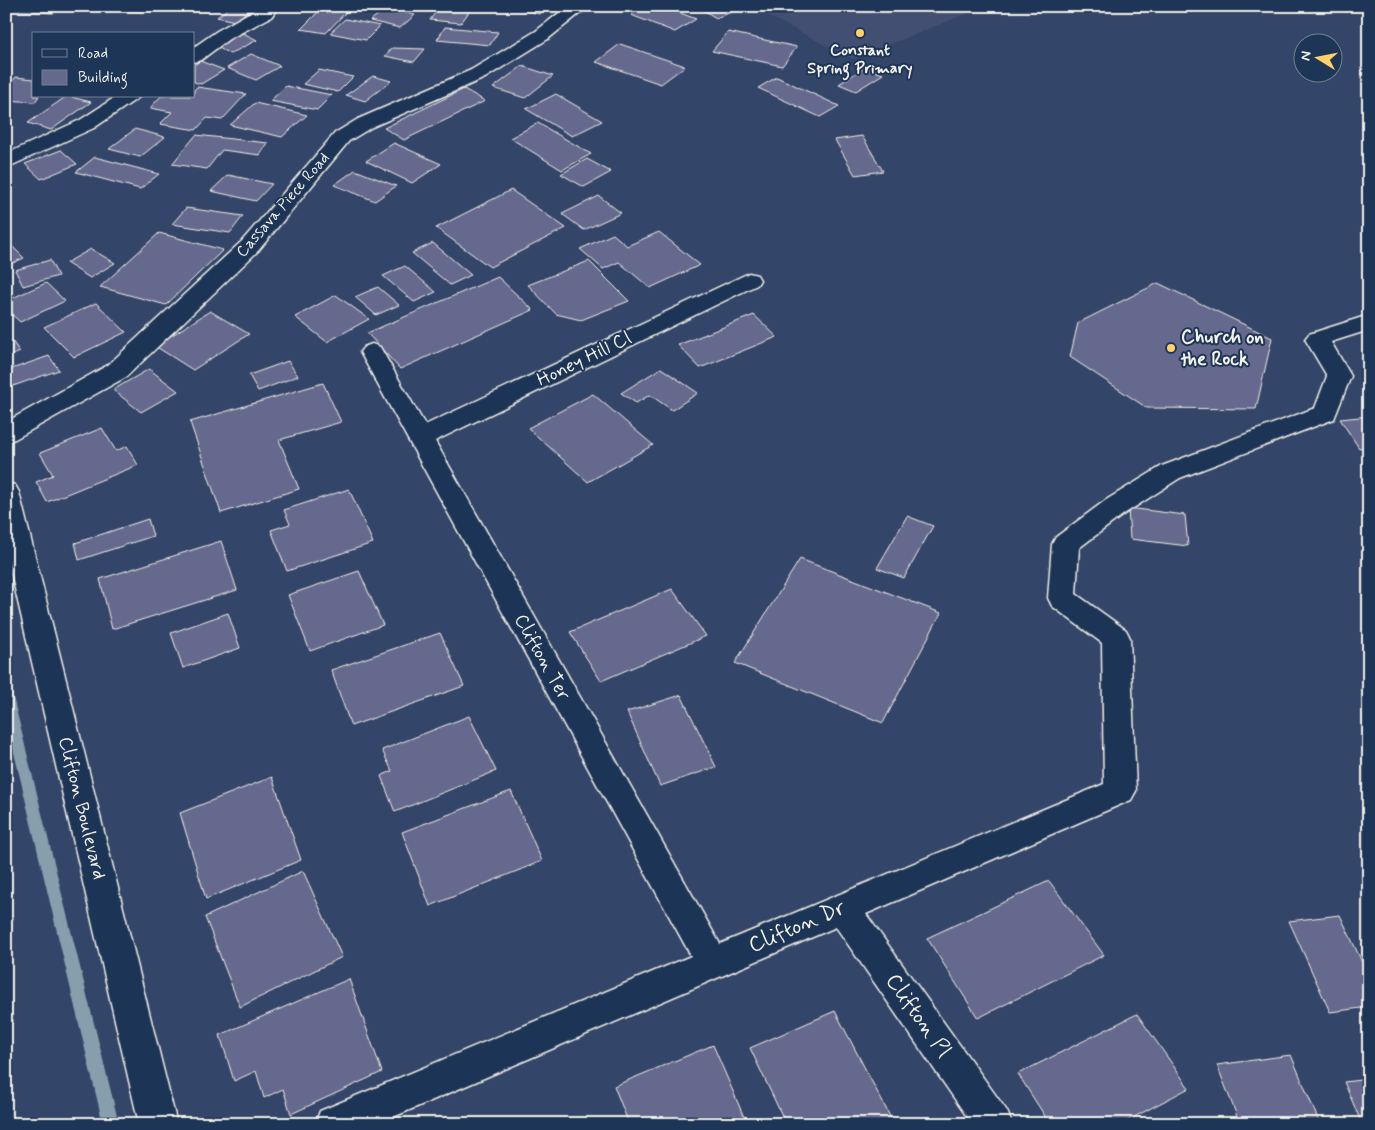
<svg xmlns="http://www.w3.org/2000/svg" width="1375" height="1130" viewBox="0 0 1375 1130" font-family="Mynerve,sans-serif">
<rect width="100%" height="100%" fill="#334568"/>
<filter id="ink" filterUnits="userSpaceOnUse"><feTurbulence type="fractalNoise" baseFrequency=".02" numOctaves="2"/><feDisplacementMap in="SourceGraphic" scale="10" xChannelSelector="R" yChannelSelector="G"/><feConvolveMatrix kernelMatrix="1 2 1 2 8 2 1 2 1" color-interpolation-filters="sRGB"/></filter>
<g filter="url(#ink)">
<path fill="#425073" d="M 748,6 L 986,6 L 853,59 Z"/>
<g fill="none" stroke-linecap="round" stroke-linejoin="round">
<path fill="#879fad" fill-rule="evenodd" d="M 6,688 L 10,690 L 12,693 L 119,1124 L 103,1124 L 6,719 Z"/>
</g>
<g fill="#65698e" stroke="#f4f1e8">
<path d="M 22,6 L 59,6 L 54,13 L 18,11 Z"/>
<path d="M 99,6 L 148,6 L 144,12 L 96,9 Z"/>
<path d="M 231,6 L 254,6 L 235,21 L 217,17 Z"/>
<path d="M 440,6 L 447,6 L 471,9 L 461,23 L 430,20 Z"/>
<path d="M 513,6 L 550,6 L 539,14 Z"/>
<path d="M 645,6 L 662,6 L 696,19 L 675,32 L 631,15 Z"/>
<path d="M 697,6 L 731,6 L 737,10 L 716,18 Z"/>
<path d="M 322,8 L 346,12 L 326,33 L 301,29 Z"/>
<path d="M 386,8 L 415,15 L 400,28 L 370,21 Z"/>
<path d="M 345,19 L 380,26 L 366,40 L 330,33 Z"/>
<path d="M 445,27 L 498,32 L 490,45 L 437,40 Z"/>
<path d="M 728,32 L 797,47 L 782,66 L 712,51 Z"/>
<path d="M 243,33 L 257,40 L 230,54 L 215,46 Z"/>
<path d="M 620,44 L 685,66 L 661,84 L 596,62 Z"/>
<path d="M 392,48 L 425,49 L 414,62 L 385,56 Z"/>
<path d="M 251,54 L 280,66 L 256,80 L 227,68 Z"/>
<path d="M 200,61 L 224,70 L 201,84 L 194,82 L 194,65 Z"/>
<path d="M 522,66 L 553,76 L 525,98 L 493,88 Z"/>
<path d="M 865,67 L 883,74 L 856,91 L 839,84 Z"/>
<path d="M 319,70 L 353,77 L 338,92 L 303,84 Z"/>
<path d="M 373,76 L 391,81 L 365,101 L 346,95 Z"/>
<path d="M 16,77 L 34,79 L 34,96 L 39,96 L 35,102 L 6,100 L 6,89 Z"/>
<path d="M 777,77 L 839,106 L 820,117 L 758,88 Z"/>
<path d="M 286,86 L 332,95 L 317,110 L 270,101 Z"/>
<path d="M 197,87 L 246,94 L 222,120 L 207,118 L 196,130 L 160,124 L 172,112 L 150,108 L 161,96 L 194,96 L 194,90 Z"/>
<path d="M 464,89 L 485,101 L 404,140 L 384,128 Z"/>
<path d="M 556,94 L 602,121 L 572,136 L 526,109 Z"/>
<path d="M 67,96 L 91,102 L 51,130 L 28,123 Z"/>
<path d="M 255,103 L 307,115 L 282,137 L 230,125 Z"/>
<path d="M 538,123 L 591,154 L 562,170 L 510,138 Z"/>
<path d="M 135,129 L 165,137 L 140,157 L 109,149 Z"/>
<path d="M 196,135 L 268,143 L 260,155 L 222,150 L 207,169 L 172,164 Z"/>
<path d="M 862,136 L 883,171 L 855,175 L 835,140 Z"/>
<path d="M 394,143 L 441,164 L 412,183 L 366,161 Z"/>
<path d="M 61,150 L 77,164 L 41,179 L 25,164 Z"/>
<path d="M 95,157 L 159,174 L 140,189 L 76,172 Z"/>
<path d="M 587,159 L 611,172 L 584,187 L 561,174 Z"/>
<path d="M 355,170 L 396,186 L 375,201 L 334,185 Z"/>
<path d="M 228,175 L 272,184 L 256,201 L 211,191 Z"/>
<path d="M 511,190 L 566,228 L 490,267 L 436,228 Z"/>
<path d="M 599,196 L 621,213 L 584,230 L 562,214 Z"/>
<path d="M 186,208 L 243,216 L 230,233 L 172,224 Z"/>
<path d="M 659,232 L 700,265 L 650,288 L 619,262 L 603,269 L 580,249 L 613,234 L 627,246 Z"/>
<path d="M 159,233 L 223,250 L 166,305 L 100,287 Z"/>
<path d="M 8,242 L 24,258 L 6,266 L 6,243 Z"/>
<path d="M 433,243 L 471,275 L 450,285 L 412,253 Z"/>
<path d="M 91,249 L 115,263 L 90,278 L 66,263 Z"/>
<path d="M 50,260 L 58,276 L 23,286 L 15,270 Z"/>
<path d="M 589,261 L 629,301 L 581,320 L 556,314 L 528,285 Z"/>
<path d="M 405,266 L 436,292 L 414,302 L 383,276 Z"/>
<path d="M 498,277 L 533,310 L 400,369 L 367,333 Z"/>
<path d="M 46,283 L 65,301 L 20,322 L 6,309 L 6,301 Z"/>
<path d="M 1158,283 L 1272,338 L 1256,409 L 1147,408 L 1070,357 L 1078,323 Z"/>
<path d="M 378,287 L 399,305 L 376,315 L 355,297 Z"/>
<path d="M 336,295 L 369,319 L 327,342 L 295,317 Z"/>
<path d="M 96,303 L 126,332 L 74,357 L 44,327 Z"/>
<path d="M 210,311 L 249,334 L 193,370 L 155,346 Z"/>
<path d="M 754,315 L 777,337 L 700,368 L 678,345 Z"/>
<path d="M 9,337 L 20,352 L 6,358 L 6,338 Z"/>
<path d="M 49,356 L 59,370 L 13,386 L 6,371 Z"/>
<path d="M 288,361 L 298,376 L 258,391 L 249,375 Z"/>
<path d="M 661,368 L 698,393 L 672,410 L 650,395 L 636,403 L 621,393 Z"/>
<path d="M 149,369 L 178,391 L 141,412 L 113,390 Z"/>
<path d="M 323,383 L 341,422 L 279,440 L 299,489 L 221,513 L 190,422 Z"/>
<path d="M 593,394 L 653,445 L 588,482 L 528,428 Z"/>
<path d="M 1369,416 L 1369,446 L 1359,448 L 1340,419 Z"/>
<path d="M 102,428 L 116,451 L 127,446 L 138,465 L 47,502 L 36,482 L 53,475 L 40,453 Z"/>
<path d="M 349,489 L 373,543 L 287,571 L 271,530 L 290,524 L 284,510 Z"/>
<path d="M 1128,508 L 1185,515 L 1188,546 L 1130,539 Z"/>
<path d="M 907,516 L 933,526 L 904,578 L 877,568 Z"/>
<path d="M 148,519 L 153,536 L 79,560 L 75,543 Z"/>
<path d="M 221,541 L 237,590 L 112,629 L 100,579 Z"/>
<path d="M 800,559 L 941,613 L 883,723 L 735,663 Z"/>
<path d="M 359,571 L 383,625 L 310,651 L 288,595 Z"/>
<path d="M 672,589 L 706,636 L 601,681 L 570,632 Z"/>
<path d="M 228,613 L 240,648 L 183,668 L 171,633 Z"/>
<path d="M 440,633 L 464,686 L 351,726 L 331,670 Z"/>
<path d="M 681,695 L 716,767 L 660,786 L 627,712 Z"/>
<path d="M 469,716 L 496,771 L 395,812 L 381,776 L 392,771 L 382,750 Z"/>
<path d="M 272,777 L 301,860 L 206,899 L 180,813 Z"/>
<path d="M 511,791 L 542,861 L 430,906 L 402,832 Z"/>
<path d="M 303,871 L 342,957 L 240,1007 L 205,917 Z"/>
<path d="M 1049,881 L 1104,955 L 978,1018 L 927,938 Z"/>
<path d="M 1340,915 L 1369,977 L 1369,1007 L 1330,1012 L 1289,921 Z"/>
<path d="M 349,979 L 382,1072 L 291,1114 L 283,1089 L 264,1098 L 256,1071 L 234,1081 L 220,1035 Z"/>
<path d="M 835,1011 L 894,1124 L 786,1124 L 750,1048 Z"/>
<path d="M 1137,1014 L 1189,1088 L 1121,1124 L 1050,1124 L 1018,1074 Z"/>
<path d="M 713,1045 L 747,1124 L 629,1124 L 614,1086 Z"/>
<path d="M 1291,1055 L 1320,1124 L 1240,1124 L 1217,1065 Z"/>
<path d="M 1369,1079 L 1369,1124 L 1362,1124 L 1344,1082 Z"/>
</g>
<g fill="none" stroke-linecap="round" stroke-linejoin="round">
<defs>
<g id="minor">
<path d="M 261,6 L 279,6 L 271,17 L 229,39 L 201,60 L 194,62 L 194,47 L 217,31 Z"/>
<path d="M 568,6 L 589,6 L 548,39 L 485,78 L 372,127 L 349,141 L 258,251 L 126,377 L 15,439 L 6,442 L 6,422 L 108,365 L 242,241 L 335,133 L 358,119 L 471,70 L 536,31 Z"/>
<path d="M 117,96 L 141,96 L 94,128 L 6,168 L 6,154 L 80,120 Z"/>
<path d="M 749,273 L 757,275 L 760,280 L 757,285 L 435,441 L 720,944 L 1104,784 L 1102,643 L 1052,606 L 1048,598 L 1052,544 L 1056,537 L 1106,500 L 1162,466 L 1315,408 L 1327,376 L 1305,339 L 1309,334 L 1369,315 L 1369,330 L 1331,342 L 1351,376 L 1334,419 L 1180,478 L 1124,514 L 1079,548 L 1076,594 L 1126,630 L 1130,638 L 1136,791 L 1131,800 L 866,914 L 1007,1111 L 1012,1124 L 972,1124 L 836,927 L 377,1124 L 315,1124 L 320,1111 L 691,956 L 360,352 L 364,347 L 372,344 L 380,347 L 425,425 Z"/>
<path d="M 6,483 L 15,485 L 19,492 L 177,1124 L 139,1124 L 6,550 Z"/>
</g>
</defs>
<use href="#minor" stroke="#f4f1e8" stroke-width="3"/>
<use href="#minor" fill="#1d3557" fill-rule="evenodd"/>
</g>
</g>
<g fill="#ffd166" stroke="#1d3557" stroke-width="2">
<circle cx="860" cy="33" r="5"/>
<circle cx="1171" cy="348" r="5"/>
</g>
<g text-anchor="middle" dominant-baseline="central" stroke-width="4" stroke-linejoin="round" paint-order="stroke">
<g font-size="16" font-weight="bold" fill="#f4f1e8" stroke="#1d3557">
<text x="860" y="50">Constant<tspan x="860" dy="18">Spring Primary</tspan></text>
</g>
<g font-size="16" fill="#f4f1e8" stroke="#1d3557">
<text transform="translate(283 205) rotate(-49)">Cassava Piece Road</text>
</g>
<g font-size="19" font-weight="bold" fill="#f4f1e8" stroke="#1d3557" text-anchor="start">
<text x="1181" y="337">Church on<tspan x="1181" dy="22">the Rock</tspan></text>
</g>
<g font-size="19" fill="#f4f1e8" stroke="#1d3557">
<text transform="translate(584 359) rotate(-26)">Honey Hill Cl</text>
<text transform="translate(542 657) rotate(61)">Clifton Ter</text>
<text transform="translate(82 808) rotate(76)">Clifton Boulevard</text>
</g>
<g font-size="22" fill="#f4f1e8" stroke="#1d3557">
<text transform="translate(797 927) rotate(-23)">Clifton Dr</text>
<text transform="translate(918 1016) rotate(55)">Clifton Pl</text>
</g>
</g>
<rect width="1375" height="1130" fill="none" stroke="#1d3557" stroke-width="25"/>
<rect x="12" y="12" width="1350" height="1105" fill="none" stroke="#f4f1e8" stroke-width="2" filter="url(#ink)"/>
<rect x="32" y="32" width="162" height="65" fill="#1d3557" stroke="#738091"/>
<rect x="42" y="49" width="25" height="8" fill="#1d3557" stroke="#738091"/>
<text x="78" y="58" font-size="15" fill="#f4f1e8">Road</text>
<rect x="42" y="70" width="25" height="15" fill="#65698e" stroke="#738091"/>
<text x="78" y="82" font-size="15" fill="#f4f1e8">Building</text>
<g transform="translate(1318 58) rotate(280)"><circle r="24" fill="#1d3557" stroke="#738091"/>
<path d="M0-4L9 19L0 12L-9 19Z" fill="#ffd166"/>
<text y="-8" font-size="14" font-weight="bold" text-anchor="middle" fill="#f4f1e8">N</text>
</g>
</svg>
